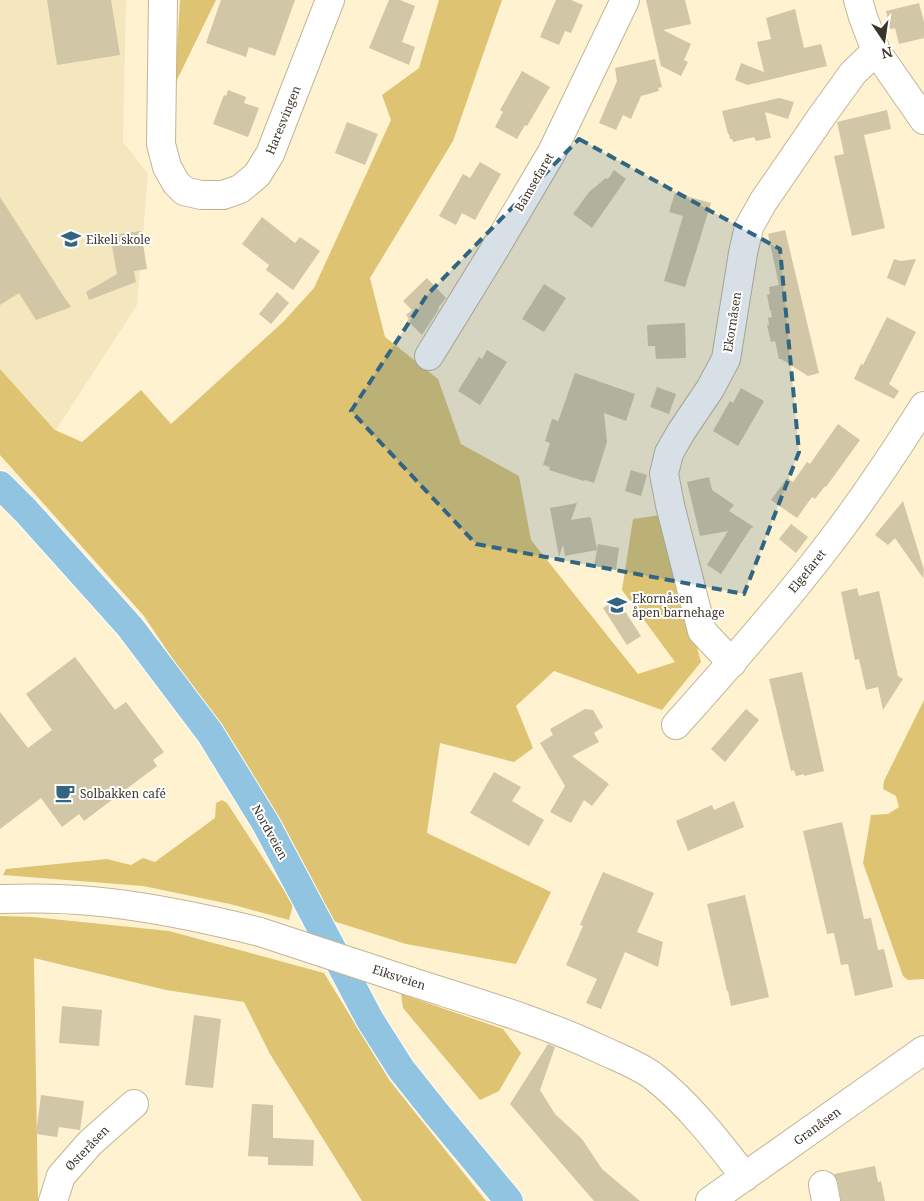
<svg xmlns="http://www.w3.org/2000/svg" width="924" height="1201" viewBox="0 0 924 1201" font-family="'Noto Serif',serif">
<rect width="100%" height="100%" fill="#fef2d1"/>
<path fill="#f4e6bd" d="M 0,0 L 126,0 L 123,142 L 148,174 L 137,305 L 56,430 L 0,369 Z"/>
<g fill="#dec373">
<path d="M 180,0 L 216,0 L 175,84 Z"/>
<path d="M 439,0 L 502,0 L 453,141 L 370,278 L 385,337 L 438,379 L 461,444 L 519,476 L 531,540 L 638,674 L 675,662 L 622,590 L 633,519 L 661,515 L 701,662 L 662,710 L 554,671 L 516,706 L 533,748 L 514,762 L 440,743 L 427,833 L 551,892 L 516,964 L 406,944 L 333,921 L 278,817 L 144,616 L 0,455 L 0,369 L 55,430 L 82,442 L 141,390 L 171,424 L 283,322 L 314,288 L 391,120 L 382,95 L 419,68 Z"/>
<path d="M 924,700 L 924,979 L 908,980 L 903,976 L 863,863 L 871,815 L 888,814 L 899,807 L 896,796 L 883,789 L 884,781 Z"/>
<path d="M 222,800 L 227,803 L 293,904 L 289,920 L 230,904 L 143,886 L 3,875 L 6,869 L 107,859 L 131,865 L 143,858 L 155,862 L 215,818 L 216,803 Z"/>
<path d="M 0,916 L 33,917 L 169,931 L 324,973 L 390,1081 L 486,1201 L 362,1201 L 270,1054 L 244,1002 L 166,990 L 34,958 L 38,1201 L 0,1201 Z"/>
<path d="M 401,994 L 503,1029 L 521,1053 L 499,1091 L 480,1100 L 403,1008 Z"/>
</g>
<g fill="#d1c6a5">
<path d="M 47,0 L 111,0 L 120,55 L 57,65 Z"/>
<path d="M 221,0 L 295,0 L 275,56 L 249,47 L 246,57 L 206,43 Z"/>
<path d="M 389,0 L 400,0 L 415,6 L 402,42 L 415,47 L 409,65 L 369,48 Z"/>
<path d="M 556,0 L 571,0 L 583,5 L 571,33 L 565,31 L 559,45 L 540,37 Z"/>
<path d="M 646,0 L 685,0 L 691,24 L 663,30 L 691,44 L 684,60 L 688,62 L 681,76 L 661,66 Z"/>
<path d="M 919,3 L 924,22 L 924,38 L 899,44 L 895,28 L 890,29 L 886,11 Z"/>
<path d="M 795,9 L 804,48 L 821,44 L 827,66 L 747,85 L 735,80 L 741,63 L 764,72 L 757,42 L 771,39 L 766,18 Z"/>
<path d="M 655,59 L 662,87 L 658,88 L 659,91 L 641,96 L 631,119 L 623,115 L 616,130 L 599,123 L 617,81 L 615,68 Z"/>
<path d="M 522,71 L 550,87 L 527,126 L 525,125 L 517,139 L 495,127 L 503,112 L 500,110 Z"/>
<path d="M 228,90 L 246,97 L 244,103 L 259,108 L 248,137 L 213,124 L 224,95 L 226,96 Z"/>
<path d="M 779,98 L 794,102 L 788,119 L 765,112 L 771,138 L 756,141 L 754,137 L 733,142 L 732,139 L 730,139 L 729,134 L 728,134 L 722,111 Z"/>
<path d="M 887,110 L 891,129 L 864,135 L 885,228 L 852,236 L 834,156 L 844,154 L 837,122 Z"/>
<path d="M 347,122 L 378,134 L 365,165 L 335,153 Z"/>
<path d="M 480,162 L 501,174 L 475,220 L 462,213 L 456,225 L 439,216 L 463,174 L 470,178 Z"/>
<path d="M 614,170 L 626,179 L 592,228 L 573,214 L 589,192 L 606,178 L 608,179 Z"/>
<path d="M 675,193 L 711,203 L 685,287 L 664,281 L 683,216 L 669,212 Z"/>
<path d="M 0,197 L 62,294 L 71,307 L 36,320 L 19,293 L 0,305 Z"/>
<path d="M 262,217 L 295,243 L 300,237 L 320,251 L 293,290 L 266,270 L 269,265 L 242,244 Z"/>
<path d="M 785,230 L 819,373 L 808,376 L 781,359 L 779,359 L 775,341 L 771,342 L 767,325 L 769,325 L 768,318 L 772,317 L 771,312 L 773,312 L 770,311 L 767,295 L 770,294 L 769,287 L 779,285 L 768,234 Z"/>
<path d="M 141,231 L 147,269 L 134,271 L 136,282 L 89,300 L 86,292 L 117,274 L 110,235 Z"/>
<path d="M 894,259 L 900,261 L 916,259 L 905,286 L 887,278 Z"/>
<path d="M 427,278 L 446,298 L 438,308 L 439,309 L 422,335 L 407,320 L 409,319 L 406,315 L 412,310 L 403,301 Z"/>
<path d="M 544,284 L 566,298 L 544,332 L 522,319 Z"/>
<path d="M 277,292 L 289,303 L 271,324 L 259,314 Z"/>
<path d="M 887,317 L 916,332 L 889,384 L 899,391 L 894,399 L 854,379 L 861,364 L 863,365 Z"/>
<path d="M 685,323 L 686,358 L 656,359 L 655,346 L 648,346 L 647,325 Z"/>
<path d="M 487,350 L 507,362 L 480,405 L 458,391 L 479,357 L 482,359 Z"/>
<path d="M 575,373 L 635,394 L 626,421 L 604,413 L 607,442 L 594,483 L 585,480 L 584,481 L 549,470 L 550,467 L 543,465 L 550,443 L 545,441 L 552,419 L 558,421 L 559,419 Z"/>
<path d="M 657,387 L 676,394 L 669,414 L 650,407 Z"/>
<path d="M 741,388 L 764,401 L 738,446 L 713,431 L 730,401 L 733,403 Z"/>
<path d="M 838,424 L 860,440 L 826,487 L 825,486 L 815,499 L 812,497 L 797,518 L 771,500 L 787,478 L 793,482 L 807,462 L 810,464 Z"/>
<path d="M 631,470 L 647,475 L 641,496 L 625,491 Z"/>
<path d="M 709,477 L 712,490 L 734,505 L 729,511 L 754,527 L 751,528 L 721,574 L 707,565 L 728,531 L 700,536 L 687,482 Z"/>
<path d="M 903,501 L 924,570 L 923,578 L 895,538 L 888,545 L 875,535 Z"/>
<path d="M 577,503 L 571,520 L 589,517 L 591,518 L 597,549 L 598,544 L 619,548 L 616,570 L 594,566 L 597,550 L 565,556 L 563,545 L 559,557 L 550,508 Z"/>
<path d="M 791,524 L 808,537 L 796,553 L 779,539 Z"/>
<path d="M 857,588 L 859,596 L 879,591 L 898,676 L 903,679 L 883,710 L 878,687 L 866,690 L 859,659 L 855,660 L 841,592 Z"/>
<path d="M 617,599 L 641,636 L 627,645 L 603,608 Z"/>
<path d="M 75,657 L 115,710 L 126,702 L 164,752 L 153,760 L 157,766 L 84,821 L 79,814 L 62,827 L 41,798 L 0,829 L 0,712 L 28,748 L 52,730 L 26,694 Z"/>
<path d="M 802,672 L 824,771 L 804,776 L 804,774 L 796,776 L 794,770 L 791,771 L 769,679 Z"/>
<path d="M 585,709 L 593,710 L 603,727 L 594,733 L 599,742 L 572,756 L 609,784 L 592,806 L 584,800 L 571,823 L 550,812 L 565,786 L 540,743 L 553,735 L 550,729 Z"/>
<path d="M 746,709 L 759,720 L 725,762 L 711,749 Z"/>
<path d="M 494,772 L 521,787 L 512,801 L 544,820 L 529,846 L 470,813 Z"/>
<path d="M 734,801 L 744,827 L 688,851 L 676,821 L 712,805 L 714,810 Z"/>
<path d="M 842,822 L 864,919 L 871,918 L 878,950 L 884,949 L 893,987 L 855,996 L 848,964 L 841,965 L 834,933 L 827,934 L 803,831 Z"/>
<path d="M 603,872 L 654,893 L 637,932 L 663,942 L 658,967 L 625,952 L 601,1009 L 586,1003 L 597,979 L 566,965 L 583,926 L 580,925 Z"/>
<path d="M 745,895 L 769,997 L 731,1006 L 728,991 L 727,991 L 707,904 Z"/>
<path d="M 62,1006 L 102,1010 L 99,1046 L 59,1043 Z"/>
<path d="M 194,1015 L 221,1019 L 213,1088 L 185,1085 Z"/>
<path d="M 548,1044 L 555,1047 L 540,1090 L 555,1114 L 582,1139 L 602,1169 L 640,1201 L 594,1201 L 510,1104 Z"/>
<path d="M 41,1095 L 84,1101 L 80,1130 L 59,1127 L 57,1137 L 36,1134 Z"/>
<path d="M 252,1104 L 273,1105 L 273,1138 L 314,1140 L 313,1166 L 268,1165 L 268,1157 L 248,1156 Z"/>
<path d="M 875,1166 L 878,1182 L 881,1181 L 885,1201 L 841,1201 L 838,1182 L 834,1174 Z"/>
</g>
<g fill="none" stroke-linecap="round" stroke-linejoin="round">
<defs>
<g id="minor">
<path d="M 163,0 L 161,144 L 167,167 L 176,183 L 184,191 L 201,195 L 223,195 L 240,189 L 257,175 L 270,154 L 330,0"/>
<path d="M 858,0 L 863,17 L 876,51 L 924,120"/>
<path d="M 429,356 L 490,257 L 552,152 L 625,0"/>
<path d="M 732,663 L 702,631 L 670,505 L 664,474 L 669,453 L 681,432 L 710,389 L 726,359 L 743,253 L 749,227 L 763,202 L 822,116 L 853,73 L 876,51"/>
<path d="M 676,725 C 729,666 781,607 829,544 C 863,500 894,453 924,406"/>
<path d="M 0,899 C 30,898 61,898 91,901 C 148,906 204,918 260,932"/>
<path d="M 409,981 C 474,1002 541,1021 602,1050 C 619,1058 638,1065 653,1076 C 688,1103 718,1142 745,1177"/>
<path d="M 823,1185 L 826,1201"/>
<path d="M 53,1201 L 61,1176 L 90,1143 L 134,1104"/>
<path d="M 710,1201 L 924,1050"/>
</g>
<path id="major" d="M 0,485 L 26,511 L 130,627 L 210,733 L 266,824 L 370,1020 L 401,1069 L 436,1113 L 509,1201"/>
</defs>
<use href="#minor" stroke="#c1b595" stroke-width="30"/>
<use href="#major" stroke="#fff" stroke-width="30"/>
<use href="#minor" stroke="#fff" stroke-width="28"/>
<use href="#major" stroke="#90c4e0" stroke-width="28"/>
<defs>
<path id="minor-bridge" d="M 260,932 L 409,981"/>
</defs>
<use href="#minor-bridge" stroke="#c1b595" stroke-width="30" stroke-linecap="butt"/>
<use href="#minor-bridge" stroke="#fff" stroke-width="28"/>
</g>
<path fill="#326582" fill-opacity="0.2" stroke="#326582" stroke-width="4" stroke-dasharray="10 6" stroke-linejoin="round" d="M 579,139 L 780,249 L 799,452 L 744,594 L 476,544 L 351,411 L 427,295 Z"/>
<defs>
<symbol id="school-bare" viewBox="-9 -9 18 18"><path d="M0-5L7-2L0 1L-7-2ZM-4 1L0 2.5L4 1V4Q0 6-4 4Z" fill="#326582" stroke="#fff" stroke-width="2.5" paint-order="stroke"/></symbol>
<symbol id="cafe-bare" viewBox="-9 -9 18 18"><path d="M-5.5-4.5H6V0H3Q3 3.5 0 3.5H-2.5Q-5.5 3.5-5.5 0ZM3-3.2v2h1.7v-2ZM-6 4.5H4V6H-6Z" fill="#326582" stroke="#fff" stroke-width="2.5" paint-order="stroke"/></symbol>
</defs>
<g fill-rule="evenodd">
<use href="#school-bare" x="57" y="225" width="28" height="28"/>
<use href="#school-bare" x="603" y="591" width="28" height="28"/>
<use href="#cafe-bare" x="51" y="779" width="28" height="28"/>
</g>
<g text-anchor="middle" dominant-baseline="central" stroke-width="4" stroke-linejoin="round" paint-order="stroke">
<g font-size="12" fill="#3a3528" stroke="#fff">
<text transform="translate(283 120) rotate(-68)">Haresvingen</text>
<text transform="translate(534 182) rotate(-60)">Bamsefaret</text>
<text transform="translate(732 322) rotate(-81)">Ekornåsen</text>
<text transform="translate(807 571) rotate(-51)">Elgefaret</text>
<text transform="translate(270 832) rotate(61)">Nordveien</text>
<text transform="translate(399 977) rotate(18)">Eiksveien</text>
<text transform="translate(817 1126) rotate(-36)">Granåsen</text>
<text transform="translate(87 1148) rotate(-46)">Østeråsen</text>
</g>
<g font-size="12" fill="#3a3528" stroke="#fff" text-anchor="start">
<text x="86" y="239">Eikeli skole</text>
<text x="632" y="598">Ekornåsen<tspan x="632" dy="14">åpen barnehage</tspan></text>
<text x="80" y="793">Solbakken café</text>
</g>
</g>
<g transform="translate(884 40) rotate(167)" stroke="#ffffff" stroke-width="4" paint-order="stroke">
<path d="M0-4L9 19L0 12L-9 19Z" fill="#3a3528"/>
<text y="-8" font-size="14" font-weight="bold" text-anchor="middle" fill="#3a3528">N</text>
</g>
</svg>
